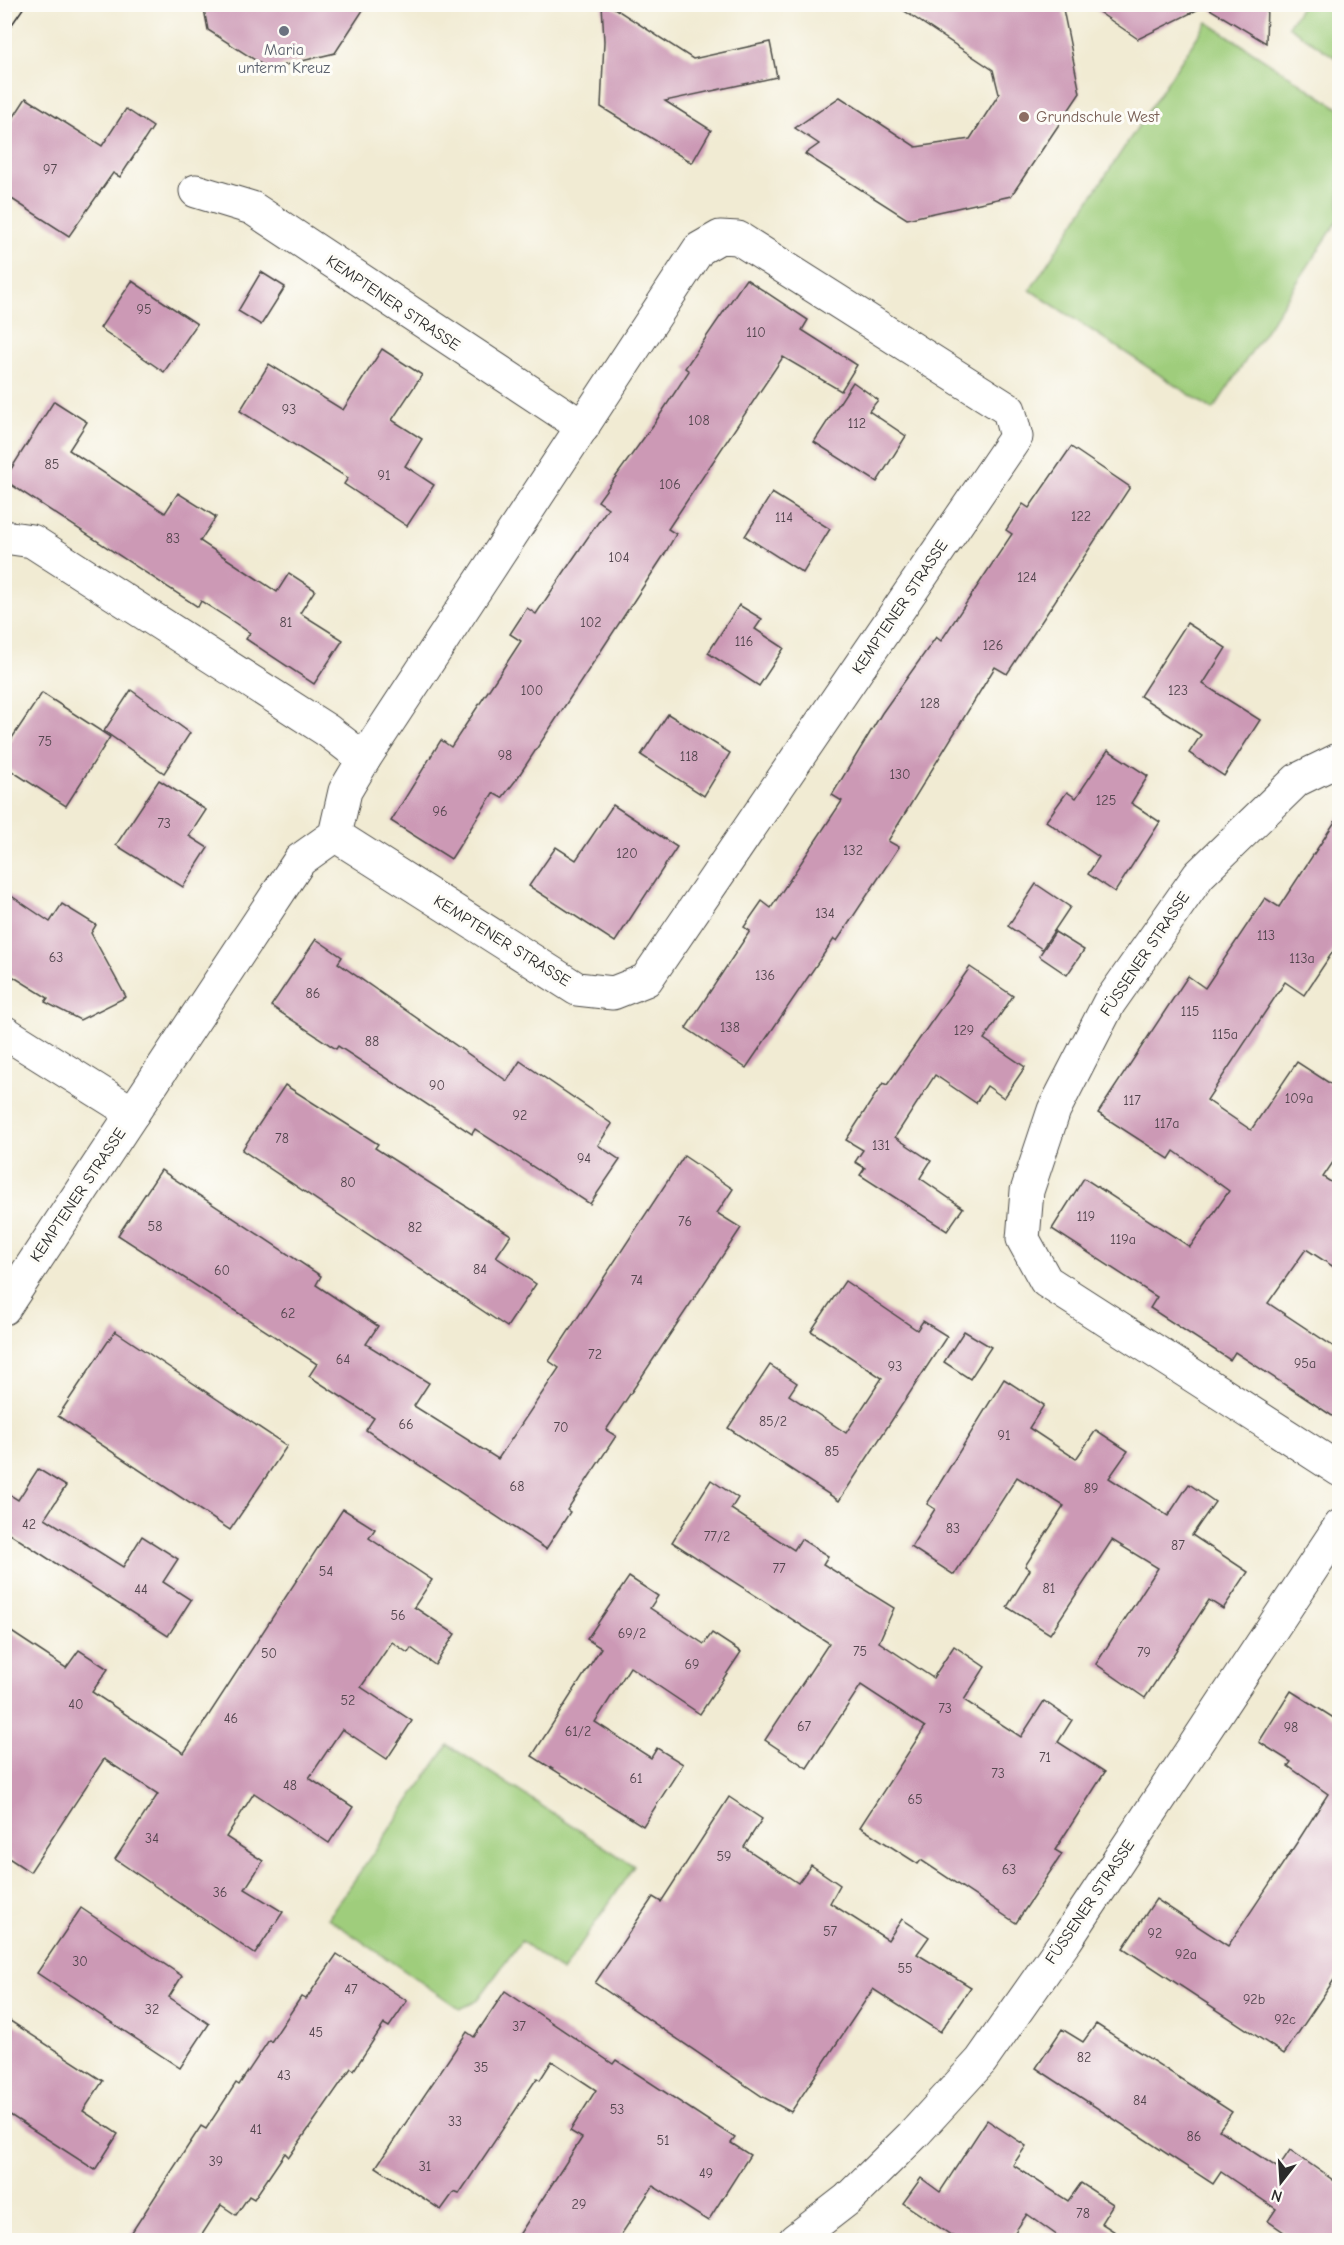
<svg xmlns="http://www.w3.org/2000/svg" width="1344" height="2245" viewBox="0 0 1344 2245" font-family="'Comic Neue',sans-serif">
<rect width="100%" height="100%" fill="#fdfcf7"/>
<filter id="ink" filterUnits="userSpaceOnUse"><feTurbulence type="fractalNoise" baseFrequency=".0167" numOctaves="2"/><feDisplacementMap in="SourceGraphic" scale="12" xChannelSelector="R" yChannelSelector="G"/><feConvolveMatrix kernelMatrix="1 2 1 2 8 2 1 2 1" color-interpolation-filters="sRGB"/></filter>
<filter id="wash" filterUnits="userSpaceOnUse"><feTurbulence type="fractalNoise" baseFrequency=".008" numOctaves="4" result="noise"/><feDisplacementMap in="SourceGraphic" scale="24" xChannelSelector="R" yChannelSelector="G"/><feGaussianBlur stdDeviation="1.35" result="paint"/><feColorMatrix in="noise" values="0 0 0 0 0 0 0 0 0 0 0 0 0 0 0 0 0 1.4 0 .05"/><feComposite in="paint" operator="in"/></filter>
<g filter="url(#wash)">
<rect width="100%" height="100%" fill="#f1ebd3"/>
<g fill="#9fcd7b" stroke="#657c53" stroke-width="1.5">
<path d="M 1303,4 L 1339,5 L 1339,60 L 1288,26 Z"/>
<path d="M 1207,22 L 1340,109 L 1339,219 L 1213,410 L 1030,290 Z"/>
<path d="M 448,1745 L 634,1866 L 562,1972 L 521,1941 L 477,2001 L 460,2009 L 328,1918 Z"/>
</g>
<g id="blocks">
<g fill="#cc99b5">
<path d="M 203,4 L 367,4 L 335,53 L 269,69 L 208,30 Z"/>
<path d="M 602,4 L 608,4 L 693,59 L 770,42 L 777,77 L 665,101 L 711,130 L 692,163 L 601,107 L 604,41 Z"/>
<path d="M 894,4 L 1062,4 L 1080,93 L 1011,196 L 907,219 L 805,154 L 819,144 L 795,128 L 840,97 L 916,147 L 970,139 L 999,94 L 993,70 Z"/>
<path d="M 1087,4 L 1267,4 L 1266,43 L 1205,6 L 1138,39 Z"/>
<path d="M 26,98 L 102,146 L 126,109 L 153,127 L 120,177 L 113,173 L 69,236 L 4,194 L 4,132 Z"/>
<path d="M 261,272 L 285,287 L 261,325 L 238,311 Z"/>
<path d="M 746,279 L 808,320 L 802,330 L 857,365 L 841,391 L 783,357 L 668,529 L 676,534 L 664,555 L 516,780 L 502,798 L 493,793 L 451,859 L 391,821 L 441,740 L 451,747 L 504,667 L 521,641 L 510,634 L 527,608 L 536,614 L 573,559 L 608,508 L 598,501 L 654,424 L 689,371 L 685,368 Z"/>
<path d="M 132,281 L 197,324 L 164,372 L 100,328 Z"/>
<path d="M 382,349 L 422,375 L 392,420 L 422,439 L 405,466 L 434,485 L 407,526 L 344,484 L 348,478 L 240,411 L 269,364 L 343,410 Z"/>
<path d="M 853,382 L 878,400 L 869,411 L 906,436 L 877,482 L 814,442 Z"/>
<path d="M 54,401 L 87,422 L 69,450 L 165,513 L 178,493 L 216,517 L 200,541 L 277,592 L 289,573 L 315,590 L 300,613 L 343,640 L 314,684 L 246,639 L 250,633 L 226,617 L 201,601 L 198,607 L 4,480 Z"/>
<path d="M 1071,447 L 1130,487 L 1007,674 L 995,667 L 888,841 L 899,847 L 837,941 L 834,939 L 746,1068 L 686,1028 L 750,931 L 744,927 L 762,901 L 771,908 L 842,801 L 832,795 L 882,713 L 936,637 L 941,641 L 1012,534 L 1006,530 L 1023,504 L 1029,508 Z"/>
<path d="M 772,493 L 830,529 L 803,573 L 745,536 Z"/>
<path d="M 739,605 L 762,619 L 755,629 L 784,648 L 759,686 L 708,653 Z"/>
<path d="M 1187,623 L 1226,648 L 1203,684 L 1260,720 L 1224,776 L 1189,753 L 1201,735 L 1140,696 Z"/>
<path d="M 131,690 L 190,733 L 164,773 L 104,731 Z"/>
<path d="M 42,693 L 110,737 L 66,806 L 4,766 L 4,750 Z"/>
<path d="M 668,714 L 730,753 L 704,796 L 641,755 Z"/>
<path d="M 1108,750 L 1148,776 L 1131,803 L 1160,822 L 1115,892 L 1088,874 L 1099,857 L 1046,821 L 1067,792 L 1076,798 Z"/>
<path d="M 159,780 L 206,810 L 189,836 L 208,848 L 183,887 L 116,845 Z"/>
<path d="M 613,805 L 677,847 L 615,942 L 529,886 L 556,847 L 576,860 Z"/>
<path d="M 1340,814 L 1340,941 L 1304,995 L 1285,982 L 1207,1100 L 1251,1130 L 1297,1062 L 1340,1090 L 1340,1152 L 1323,1177 L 1340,1188 L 1340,1271 L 1306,1249 L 1268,1303 L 1340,1351 L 1340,1421 L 1235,1352 L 1230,1360 L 1150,1308 L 1157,1297 L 1052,1229 L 1084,1178 L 1190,1247 L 1211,1217 L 1229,1191 L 1174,1151 L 1169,1159 L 1098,1113 L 1188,976 L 1205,988 L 1265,898 L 1279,907 Z"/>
<path d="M 1036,884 L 1070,907 L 1042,949 L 1008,926 Z"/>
<path d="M 4,891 L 50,922 L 62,904 L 96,925 L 91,933 L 126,997 L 80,1020 L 45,1002 L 48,998 L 4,971 Z"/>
<path d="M 1055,932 L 1084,950 L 1067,975 L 1039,956 Z"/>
<path d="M 316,939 L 342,957 L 338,963 L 507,1081 L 520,1061 L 612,1124 L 598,1145 L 620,1160 L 590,1204 L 475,1129 L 472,1134 L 338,1046 L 336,1049 L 271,1006 Z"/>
<path d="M 970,967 L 1013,996 L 984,1039 L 1025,1067 L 1004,1098 L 987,1086 L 976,1103 L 935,1075 L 895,1137 L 931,1161 L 920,1178 L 963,1208 L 947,1231 L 860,1175 L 865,1168 L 855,1162 L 863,1150 L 846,1140 L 883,1083 L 887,1085 Z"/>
<path d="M 285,1085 L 378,1144 L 375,1148 L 511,1235 L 496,1257 L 536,1284 L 507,1327 L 242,1150 Z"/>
<path d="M 684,1156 L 733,1189 L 717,1213 L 741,1228 L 606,1430 L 616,1436 L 567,1510 L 570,1512 L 546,1549 L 366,1430 L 374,1418 L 309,1376 L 317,1364 L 118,1235 L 161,1170 L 321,1276 L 316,1285 L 378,1326 L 366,1344 L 429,1383 L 414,1406 L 498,1459 L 559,1368 L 549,1361 Z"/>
<path d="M 845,1281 L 917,1330 L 923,1321 L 947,1336 L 839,1501 L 728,1428 L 770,1365 L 797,1383 L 789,1395 L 846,1433 L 882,1378 L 811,1331 Z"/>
<path d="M 115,1331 L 287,1446 L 230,1530 L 58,1416 Z"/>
<path d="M 964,1331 L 991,1347 L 970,1379 L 944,1362 Z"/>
<path d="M 1004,1379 L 1044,1405 L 1029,1428 L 1076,1459 L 1096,1430 L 1128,1451 L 1109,1478 L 1168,1516 L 1189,1484 L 1215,1502 L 1192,1535 L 1248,1572 L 1223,1609 L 1209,1600 L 1145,1698 L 1096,1664 L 1158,1568 L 1112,1540 L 1050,1634 L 1007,1607 L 1030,1570 L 1025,1566 L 1064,1506 L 1017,1477 L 954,1575 L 911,1547 L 935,1509 L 927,1504 Z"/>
<path d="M 38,1469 L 66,1486 L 45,1518 L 123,1567 L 142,1536 L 178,1559 L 163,1582 L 191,1600 L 168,1636 L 4,1530 L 4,1491 L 18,1500 Z"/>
<path d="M 711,1480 L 738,1498 L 731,1509 L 794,1550 L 801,1539 L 828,1556 L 823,1564 L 894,1608 L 879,1642 L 933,1678 L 954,1646 L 985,1667 L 964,1700 L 1021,1737 L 1044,1701 L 1072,1720 L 1058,1742 L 1105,1772 L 1055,1850 L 1062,1854 L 1016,1923 L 921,1860 L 918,1864 L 860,1827 L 925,1727 L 861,1685 L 807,1768 L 765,1740 L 829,1643 L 672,1542 Z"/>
<path d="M 343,1509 L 375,1529 L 369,1538 L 432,1580 L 414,1607 L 455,1634 L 435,1665 L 411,1648 L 408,1653 L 392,1642 L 361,1687 L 412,1721 L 387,1759 L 342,1729 L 309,1778 L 353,1807 L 329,1843 L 254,1793 L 226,1837 L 263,1861 L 245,1889 L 283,1912 L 255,1954 L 115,1859 L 158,1794 L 104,1759 L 30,1872 L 4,1855 L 4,1627 L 66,1668 L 79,1650 L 108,1669 L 92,1692 L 184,1753 Z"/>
<path d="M 629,1577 L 658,1596 L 650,1608 L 704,1644 L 712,1633 L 741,1652 L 700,1714 L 630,1667 L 595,1722 L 651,1758 L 657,1748 L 683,1764 L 643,1826 L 532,1756 L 601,1648 L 587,1639 Z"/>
<path d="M 1291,1691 L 1340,1722 L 1340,1971 L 1284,2054 L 1123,1948 L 1156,1899 L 1228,1946 L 1296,1844 L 1328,1794 L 1288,1766 L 1291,1762 L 1259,1742 Z"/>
<path d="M 729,1797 L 762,1819 L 744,1847 L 798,1883 L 811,1865 L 840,1885 L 830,1903 L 888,1940 L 902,1919 L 929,1937 L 917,1954 L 971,1987 L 940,2032 L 873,1989 L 791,2112 L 763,2097 L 595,1983 L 653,1897 L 661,1902 Z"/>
<path d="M 81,1908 L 182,1976 L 169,1997 L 209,2024 L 180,2068 L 37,1973 Z"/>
<path d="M 337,1954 L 407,2001 L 389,2027 L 384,2024 L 354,2070 L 351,2068 L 289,2157 L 285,2153 L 254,2199 L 249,2196 L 236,2215 L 221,2205 L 198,2241 L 126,2241 L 201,2126 L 206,2129 L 236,2083 L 239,2085 L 269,2040 L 271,2042 L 301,1997 L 306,1999 Z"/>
<path d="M 505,1991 L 613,2064 L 616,2060 L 735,2138 L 731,2143 L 750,2155 L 708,2221 L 653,2186 L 617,2241 L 515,2241 L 582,2138 L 570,2131 L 596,2090 L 552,2061 L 540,2080 L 537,2078 L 459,2194 L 454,2192 L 441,2210 L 376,2167 L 467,2032 L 474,2037 Z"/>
<path d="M 4,2017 L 103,2081 L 83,2111 L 118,2134 L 95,2170 L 4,2111 Z"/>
<path d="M 1096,2024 L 1232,2112 L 1219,2130 L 1278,2168 L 1290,2150 L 1340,2185 L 1340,2241 L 1297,2241 L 1268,2221 L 1276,2209 L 1221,2172 L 1213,2184 L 1036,2068 L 1062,2029 L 1083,2042 Z"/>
<path d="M 987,2120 L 1026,2146 L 1013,2165 L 1068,2201 L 1081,2183 L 1113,2204 L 1101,2223 L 1129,2241 L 1065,2241 L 1027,2214 L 1009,2241 L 960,2241 L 903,2203 L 921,2178 L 940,2192 Z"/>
</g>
</g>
</g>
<g filter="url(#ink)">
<use href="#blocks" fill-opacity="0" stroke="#494844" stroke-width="1.5"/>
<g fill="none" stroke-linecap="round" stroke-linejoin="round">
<defs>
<g id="minor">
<path d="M 196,191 L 252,208 L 583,427"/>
<path d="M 4,537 L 32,541 L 328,731 L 364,759"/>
<path d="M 1340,759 L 1297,780 L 1199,875 L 1109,1003 L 1054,1110 L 1027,1191 L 1023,1239 L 1046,1281 L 1340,1470"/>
<path d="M 4,1032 L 133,1113"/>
<path d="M 4,1308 L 300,860 L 335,835 L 345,791 L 364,759 L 699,249 L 720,237 L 738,238 L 1009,410 L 1016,437 L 646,980 L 613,993 L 577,989 L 335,835"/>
<path d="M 795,2240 L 848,2199 L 915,2133 L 981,2061 L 1066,1940 L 1340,1526"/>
</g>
</defs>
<use href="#minor" stroke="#494844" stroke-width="35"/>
<use href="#minor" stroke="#fff" stroke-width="33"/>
<g stroke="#2b2b2b" stroke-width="1.5">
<path d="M 4,5 L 5,4"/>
<path d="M 4,36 L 26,4"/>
</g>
</g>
</g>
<circle fill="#6b7280" stroke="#fdfcf7" stroke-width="2" cx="284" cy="31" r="6"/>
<circle fill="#8d6e63" stroke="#fdfcf7" stroke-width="2" cx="1024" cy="117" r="6"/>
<g text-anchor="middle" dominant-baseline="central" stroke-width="6" stroke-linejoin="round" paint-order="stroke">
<g font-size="14" fill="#53464e">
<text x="50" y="169">97</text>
<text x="144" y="309">95</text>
<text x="756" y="332">110</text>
<text x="289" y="409">93</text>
<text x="699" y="420">108</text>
<text x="857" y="423">112</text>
<text x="52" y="464">85</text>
<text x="384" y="475">91</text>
<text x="670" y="484">106</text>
<text x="1081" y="516">122</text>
<text x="784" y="517">114</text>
<text x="173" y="538">83</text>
<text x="619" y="557">104</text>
<text x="1027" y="577">124</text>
<text x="286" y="622">81</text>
<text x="591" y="622">102</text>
<text x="744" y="641">116</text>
<text x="993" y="645">126</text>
<text x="532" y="690">100</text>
<text x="1178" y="690">123</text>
<text x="930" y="703">128</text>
<text x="45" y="741">75</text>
<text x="505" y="755">98</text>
<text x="689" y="756">118</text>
<text x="900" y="774">130</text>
<text x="1106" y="800">125</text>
<text x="440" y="811">96</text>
<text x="164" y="823">73</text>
<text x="853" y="850">132</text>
<text x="627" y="853">120</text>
<text x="825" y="913">134</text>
<text x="1266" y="935">113</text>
<text x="56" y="957">63</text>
<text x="1302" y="958">113a</text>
<text x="765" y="975">136</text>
<text x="313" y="993">86</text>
<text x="1190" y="1011">115</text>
<text x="730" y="1027">138</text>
<text x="964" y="1030">129</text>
<text x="1225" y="1034">115a</text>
<text x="372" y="1041">88</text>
<text x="437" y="1085">90</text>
<text x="1299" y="1098">109a</text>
<text x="1132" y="1100">117</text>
<text x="520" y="1115">92</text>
<text x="1167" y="1123">117a</text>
<text x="282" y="1138">78</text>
<text x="881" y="1145">131</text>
<text x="584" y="1158">94</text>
<text x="348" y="1182">80</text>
<text x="1086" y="1216">119</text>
<text x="685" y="1221">76</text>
<text x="155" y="1226">58</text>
<text x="415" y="1227">82</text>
<text x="1123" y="1239">119a</text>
<text x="480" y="1269">84</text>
<text x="222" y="1270">60</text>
<text x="637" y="1280">74</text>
<text x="288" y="1313">62</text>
<text x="595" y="1354">72</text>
<text x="343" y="1359">64</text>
<text x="1305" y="1363">95a</text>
<text x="895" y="1366">93</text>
<text x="773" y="1421">85/2</text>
<text x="406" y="1424">66</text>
<text x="561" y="1427">70</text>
<text x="1004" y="1435">91</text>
<text x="832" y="1451">85</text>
<text x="517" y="1486">68</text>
<text x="1091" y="1488">89</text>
<text x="29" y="1524">42</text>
<text x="953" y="1528">83</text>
<text x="717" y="1536">77/2</text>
<text x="1178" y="1545">87</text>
<text x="779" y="1568">77</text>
<text x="326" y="1571">54</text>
<text x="1049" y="1588">81</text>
<text x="141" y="1589">44</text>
<text x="398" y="1615">56</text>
<text x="632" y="1633">69/2</text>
<text x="860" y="1651">75</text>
<text x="1144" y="1652">79</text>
<text x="269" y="1653">50</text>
<text x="692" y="1664">69</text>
<text x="348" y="1700">52</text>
<text x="76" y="1704">40</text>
<text x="945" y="1708">73</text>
<text x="231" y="1718">46</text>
<text x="804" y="1726">67</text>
<text x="1291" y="1727">98</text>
<text x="578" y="1731">61/2</text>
<text x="1045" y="1757">71</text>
<text x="998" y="1773">73</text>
<text x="636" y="1778">61</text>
<text x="290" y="1785">48</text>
<text x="915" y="1799">65</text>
<text x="152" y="1838">34</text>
<text x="724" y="1856">59</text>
<text x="1009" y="1869">63</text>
<text x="220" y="1892">36</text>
<text x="830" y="1931">57</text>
<text x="1155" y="1933">92</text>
<text x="1186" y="1954">92a</text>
<text x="80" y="1961">30</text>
<text x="905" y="1968">55</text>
<text x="351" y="1989">47</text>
<text x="1254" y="1999">92b</text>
<text x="152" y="2009">32</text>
<text x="1285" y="2019">92c</text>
<text x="519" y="2026">37</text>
<text x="316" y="2032">45</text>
<text x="1084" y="2057">82</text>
<text x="481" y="2067">35</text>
<text x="284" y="2075">43</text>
<text x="1140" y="2100">84</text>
<text x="617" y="2109">53</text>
<text x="455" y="2121">33</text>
<text x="256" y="2129">41</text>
<text x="1194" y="2136">86</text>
<text x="663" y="2140">51</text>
<text x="216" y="2161">39</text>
<text x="425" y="2166">31</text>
<text x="706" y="2173">49</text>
<text x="579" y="2204">29</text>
<text x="1083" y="2213">78</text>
</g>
<g font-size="16" fill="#5b616d" stroke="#fdfcf7">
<text x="284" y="50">Maria<tspan x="284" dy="18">unterm Kreuz</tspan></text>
</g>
<g font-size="16" fill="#785e54" stroke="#fdfcf7" text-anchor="start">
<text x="1036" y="117">Grundschule West</text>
</g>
<g font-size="16" fill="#2b2b2b" stroke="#fdfcf7">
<text transform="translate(393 303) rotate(34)">KEMPTENER STRASSE</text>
<text transform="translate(900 607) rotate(-56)">KEMPTENER STRASSE</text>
<text transform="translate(502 941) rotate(32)">KEMPTENER STRASSE</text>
<text transform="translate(1145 954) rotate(-56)">FÜSSENER STRASSE</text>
<text transform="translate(78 1195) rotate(-56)">KEMPTENER STRASSE</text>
<text transform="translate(1090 1902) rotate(-56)">FÜSSENER STRASSE</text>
</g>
</g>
<rect width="1344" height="2245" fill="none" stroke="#fdfcf7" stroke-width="24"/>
<g transform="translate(1281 2182) rotate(197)" stroke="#fdfcf7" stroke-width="4.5" paint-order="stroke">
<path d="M0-4.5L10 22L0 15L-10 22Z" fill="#2b2b2b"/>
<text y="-9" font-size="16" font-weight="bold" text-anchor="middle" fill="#2b2b2b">N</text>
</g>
</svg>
